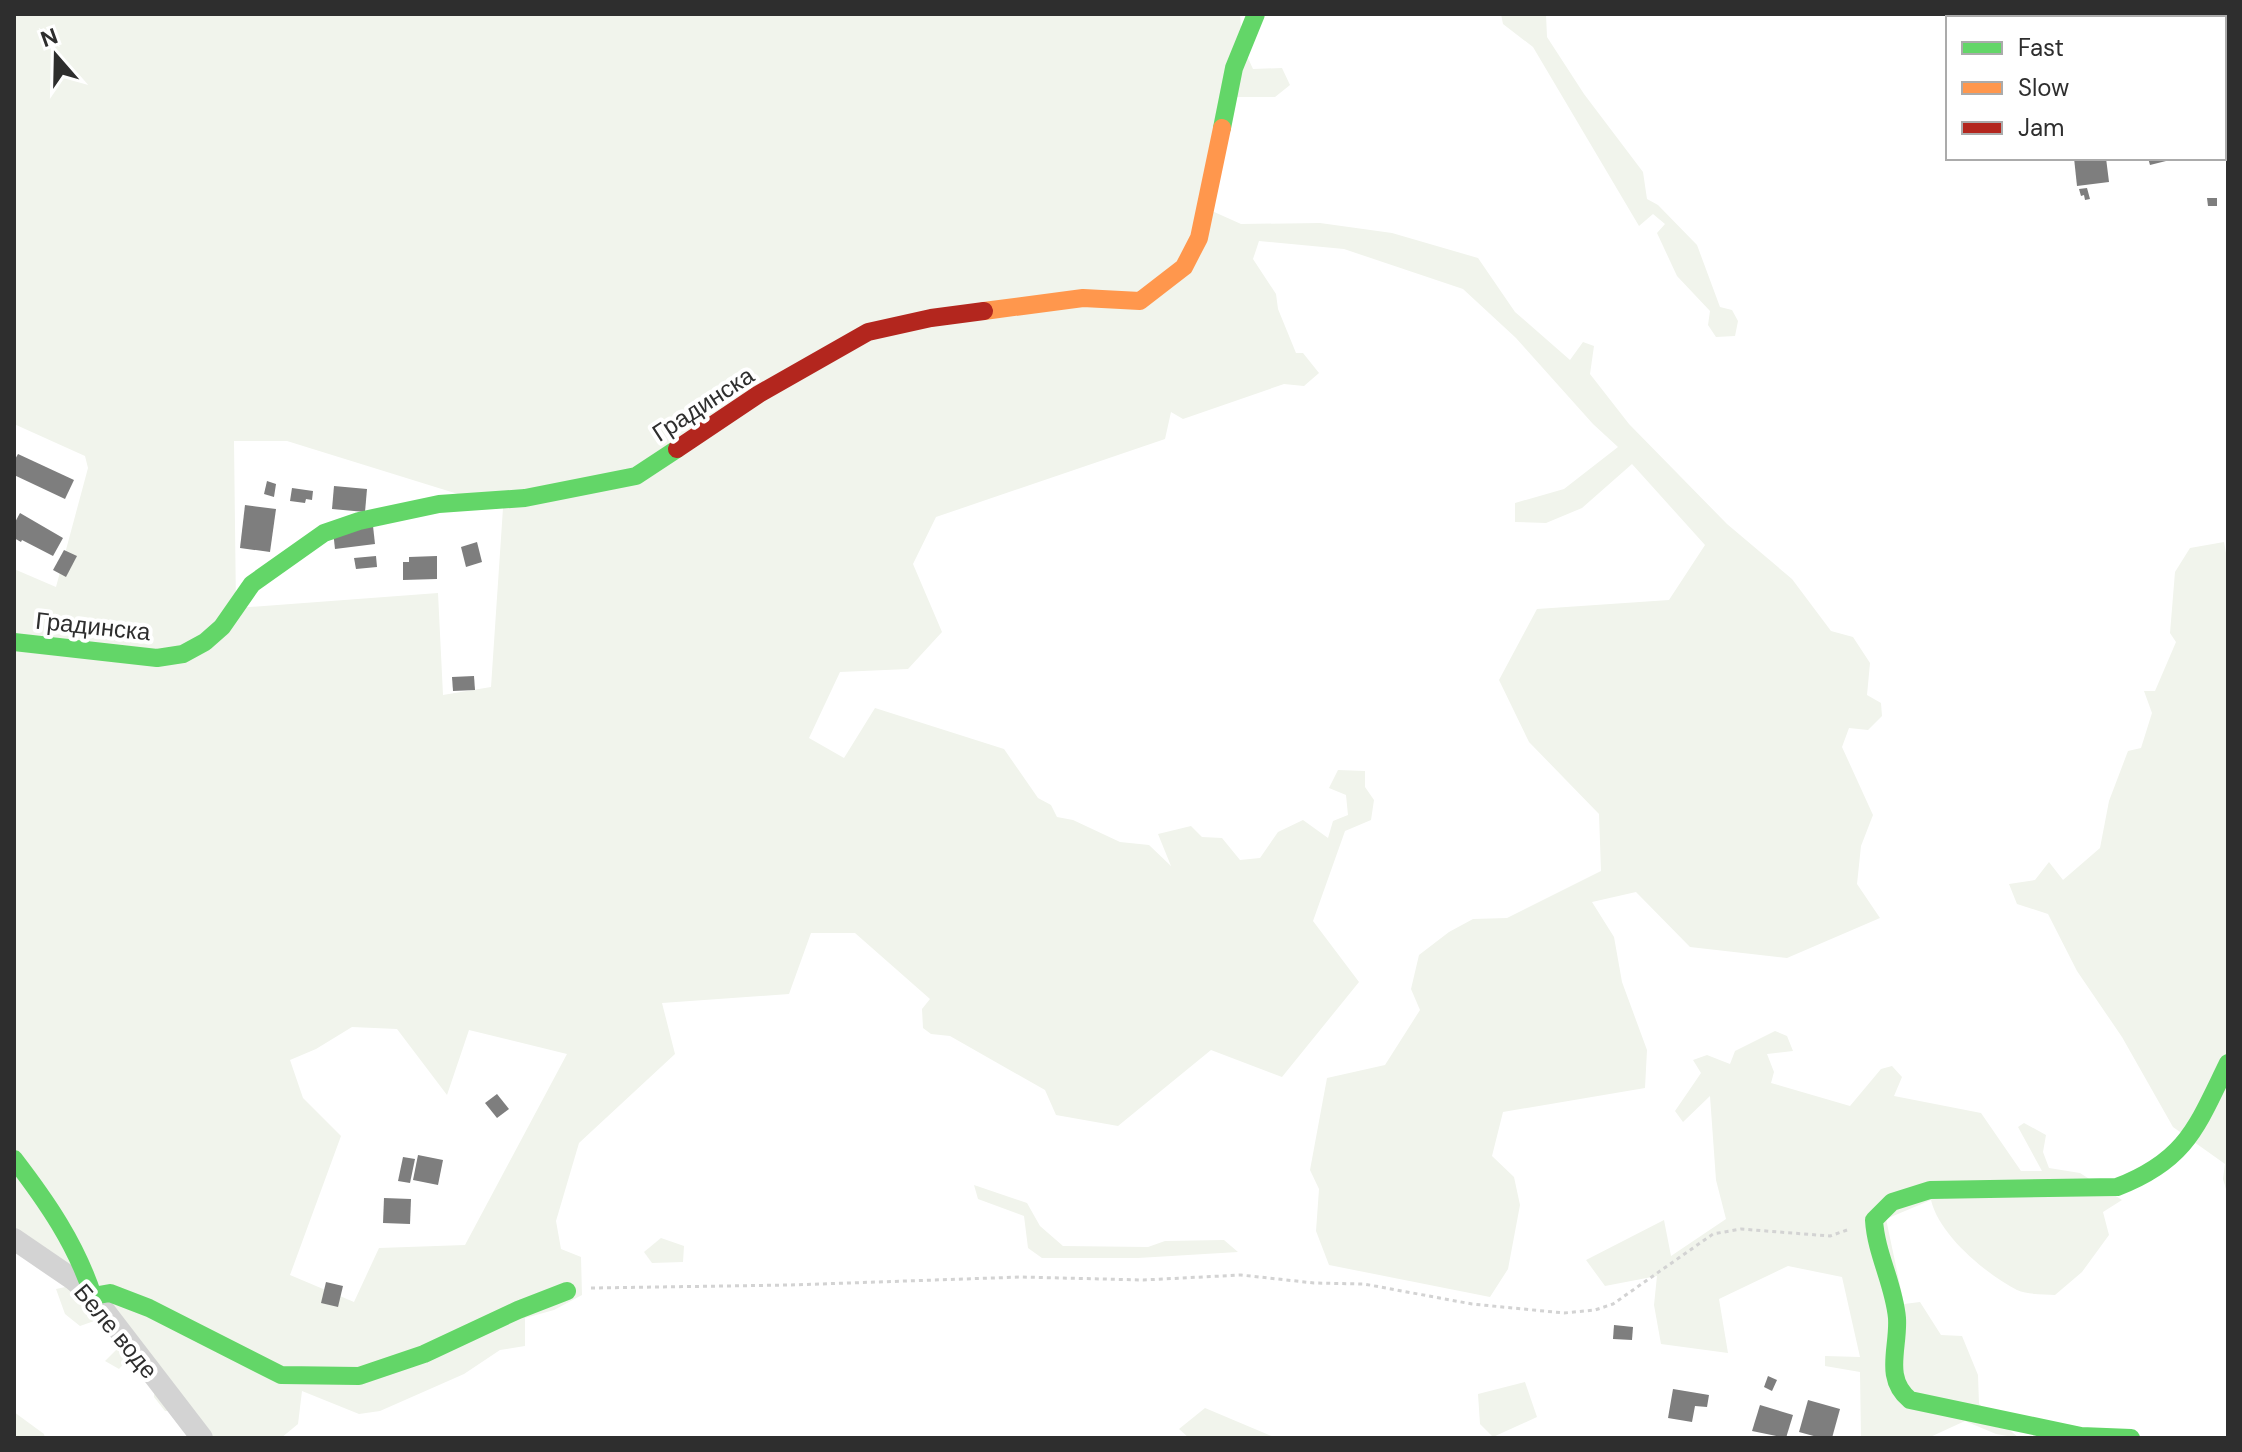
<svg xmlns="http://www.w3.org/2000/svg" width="2242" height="1452" viewBox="0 0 2242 1452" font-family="'DM Sans',sans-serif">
<rect width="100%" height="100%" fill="#fff"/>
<g fill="#f1f4ec" fill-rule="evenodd">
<path d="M 14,14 L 1240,14 L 1242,45 L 1253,69 L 1282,68 L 1290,85 L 1275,97 L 1229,97 L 1212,211 L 1241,224 L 1320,223 L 1392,233 L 1478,258 L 1515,312 L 1570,360 L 1583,342 L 1594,346 L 1590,374 L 1629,424 L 1727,524 L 1792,579 L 1831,631 L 1853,637 L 1870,663 L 1867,695 L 1881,703 L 1882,716 L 1868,730 L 1849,728 L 1842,747 L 1873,815 L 1861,846 L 1857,884 L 1880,918 L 1787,958 L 1690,947 L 1636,892 L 1592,902 L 1614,937 L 1622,982 L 1647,1050 L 1645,1088 L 1503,1112 L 1492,1156 L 1514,1177 L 1520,1205 L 1508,1269 L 1490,1297 L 1329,1265 L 1316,1231 L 1319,1189 L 1310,1170 L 1327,1078 L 1385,1065 L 1420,1010 L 1411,989 L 1419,955 L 1449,932 L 1473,919 L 1507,918 L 1601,871 L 1599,814 L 1529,742 L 1499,680 L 1537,609 L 1669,600 L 1705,545 L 1632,464 L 1582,508 L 1546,523 L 1515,522 L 1515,503 L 1564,489 L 1618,447 L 1593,424 L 1516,338 L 1463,289 L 1344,249 L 1259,241 L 1253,259 L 1276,294 L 1278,309 L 1296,353 L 1303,353 L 1319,373 L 1304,386 L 1284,384 L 1183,419 L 1171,412 L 1165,439 L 936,517 L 913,564 L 942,632 L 908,669 L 840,672 L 809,738 L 844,758 L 875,708 L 1004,749 L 1038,798 L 1051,805 L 1057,817 L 1073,820 L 1120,842 L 1149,845 L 1171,866 L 1158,834 L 1191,826 L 1202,837 L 1222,838 L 1240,860 L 1260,858 L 1278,832 L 1303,820 L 1328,838 L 1333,821 L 1348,815 L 1346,795 L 1329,788 L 1338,770 L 1365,771 L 1365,787 L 1374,800 L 1371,820 L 1345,831 L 1313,921 L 1359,982 L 1282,1077 L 1211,1050 L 1118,1126 L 1056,1115 L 1045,1090 L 950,1036 L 931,1034 L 923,1028 L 922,1009 L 930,999 L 855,933 L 811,933 L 789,994 L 662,1003 L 675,1054 L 579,1143 L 556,1221 L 561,1249 L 581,1257 L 582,1295 L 554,1310 L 525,1318 L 525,1346 L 500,1350 L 464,1374 L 380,1411 L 359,1414 L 302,1391 L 298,1424 L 281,1438 L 205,1438 L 180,1411 L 165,1411 L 154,1397 L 154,1384 L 129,1358 L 119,1369 L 105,1361 L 119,1347 L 100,1319 L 80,1326 L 65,1314 L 56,1289 L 84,1283 L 14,1230 L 14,569 L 56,587 L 88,468 L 85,456 L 14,424 ZM 234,441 L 287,441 L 503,508 L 491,687 L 443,695 L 438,593 L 236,608 ZM 352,1027 L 397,1029 L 447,1095 L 469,1030 L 567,1054 L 465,1245 L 379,1248 L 354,1302 L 290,1275 L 341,1136 L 303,1098 L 290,1060 L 316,1049 Z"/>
<path d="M 1501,14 L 1546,14 L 1547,37 L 1584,94 L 1643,172 L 1647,199 L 1658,205 L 1697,245 L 1720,307 L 1732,310 L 1738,321 L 1735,336 L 1716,337 L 1708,325 L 1710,311 L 1677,276 L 1657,233 L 1665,224 L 1653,214 L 1639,226 L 1533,47 L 1503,24 Z"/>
<path d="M 2004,14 L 2228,14 L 2228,101 L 2224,98 L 2224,18 L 2005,18 Z"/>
<path d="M 2224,542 L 2228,564 L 2228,1196 L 2223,1179 L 2225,1164 L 2173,1127 L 2122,1037 L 2077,971 L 2048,914 L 2017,904 L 2009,884 L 2035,880 L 2049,862 L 2063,880 L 2100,848 L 2109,801 L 2128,751 L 2141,748 L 2152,713 L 2144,691 L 2155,691 L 2176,642 L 2170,633 L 2175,572 L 2190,548 Z"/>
<path d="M 1775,1031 L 1787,1036 L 1793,1051 L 1767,1054 L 1774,1072 L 1771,1083 L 1850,1106 L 1881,1069 L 1892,1066 L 1902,1077 L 1894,1096 L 1981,1113 L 2021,1171 L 2042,1171 L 2018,1127 L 2024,1123 L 2046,1135 L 2043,1152 L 2049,1168 L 2080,1173 L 2122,1200 L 2103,1212 L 2109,1235 L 2082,1272 L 2055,1295 C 2044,1294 2028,1295 2017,1290 C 1986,1274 1939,1235 1931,1200 L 1886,1219 L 1904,1304 L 1920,1302 L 1941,1335 L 1962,1336 L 1978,1375 L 1979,1404 L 2019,1438 L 1996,1434 L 1965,1421 L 1928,1438 L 1861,1438 L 1860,1372 L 1825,1366 L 1825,1356 L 1860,1357 L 1842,1277 L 1788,1266 L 1719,1299 L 1728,1353 L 1661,1344 L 1654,1305 L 1657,1276 L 1605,1286 L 1586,1260 L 1664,1220 L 1671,1256 L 1726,1219 L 1716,1180 L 1710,1096 L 1683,1122 L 1675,1111 L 1701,1073 L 1693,1060 L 1707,1055 L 1730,1064 L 1735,1051 Z"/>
<path d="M 974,1185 L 1027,1203 L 1040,1226 L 1063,1246 L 1148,1247 L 1165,1241 L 1224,1240 L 1238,1252 L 1138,1258 L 1042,1258 L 1028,1248 L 1024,1216 L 978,1199 Z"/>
<path d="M 661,1238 L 684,1246 L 683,1262 L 652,1263 L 644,1252 Z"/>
<path d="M 1525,1382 L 1537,1417 L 1493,1437 L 1480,1424 L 1478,1394 Z"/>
<path d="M 1205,1408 L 1274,1437 L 1274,1438 L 1189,1438 L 1179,1429 Z"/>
<path d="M 14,1412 L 44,1434 L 45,1438 L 14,1438 Z"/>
</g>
<g fill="#7e7e7e">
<path d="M 2074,158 L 2106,158 L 2109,182 L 2077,186 Z"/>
<path d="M 2148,158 L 2174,158 L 2174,159 L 2150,165 Z"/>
<path d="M 2087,188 L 2090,199 L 2085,200 L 2084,195 L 2081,196 L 2079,189 Z"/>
<path d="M 2207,198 L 2217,198 L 2217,206 L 2208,206 Z"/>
<path d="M 18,454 L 74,480 L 65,499 L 14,475 L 14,461 Z"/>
<path d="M 267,481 L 276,484 L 274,497 L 264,494 Z"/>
<path d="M 334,486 L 367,489 L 365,512 L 332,509 Z"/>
<path d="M 292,488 L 313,491 L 312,500 L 306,499 L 305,503 L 290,501 Z"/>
<path d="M 245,505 L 276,509 L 270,552 L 240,548 Z"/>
<path d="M 20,513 L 63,538 L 53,556 L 22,540 L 21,542 L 14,538 L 14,524 Z"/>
<path d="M 373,526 L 375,544 L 335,549 L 333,531 Z"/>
<path d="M 477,542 L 482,562 L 466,567 L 461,547 Z"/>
<path d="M 64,550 L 77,556 L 66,577 L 53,570 Z"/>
<path d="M 376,556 L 377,567 L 356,569 L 354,558 Z"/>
<path d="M 437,556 L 437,579 L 403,580 L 403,562 L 409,562 L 409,557 Z"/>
<path d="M 474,676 L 475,690 L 453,691 L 452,677 Z"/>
<path d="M 497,1094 L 509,1109 L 497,1118 L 485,1103 Z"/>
<path d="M 418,1155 L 443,1160 L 438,1185 L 413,1180 Z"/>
<path d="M 403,1157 L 415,1159 L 410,1183 L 398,1181 Z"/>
<path d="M 384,1198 L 411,1199 L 410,1224 L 383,1223 Z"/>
<path d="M 326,1282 L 343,1286 L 338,1307 L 321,1303 Z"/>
<path d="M 1614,1325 L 1633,1327 L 1632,1340 L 1613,1339 Z"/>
<path d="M 1768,1376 L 1777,1380 L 1772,1391 L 1764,1387 Z"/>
<path d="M 1673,1389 L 1709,1395 L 1707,1407 L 1695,1406 L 1692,1422 L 1668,1418 Z"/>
<path d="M 1808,1400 L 1840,1409 L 1832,1438 L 1821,1438 L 1799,1432 Z"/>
<path d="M 1760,1405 L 1793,1415 L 1786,1438 L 1752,1431 Z"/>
</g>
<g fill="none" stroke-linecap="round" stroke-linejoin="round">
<path stroke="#d3d3d3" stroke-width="3" stroke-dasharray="4 4" stroke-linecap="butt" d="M 591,1288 L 791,1285 L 1021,1277 L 1143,1280 L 1241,1275 L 1314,1283 L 1364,1284 L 1472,1304 L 1564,1313 L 1595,1310 L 1613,1304 L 1713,1234 L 1741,1229 L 1830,1236 L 1850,1229"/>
<g stroke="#d3d3d3" stroke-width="22">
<path d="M 1967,18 L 1967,14"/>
<path d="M 2224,62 L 2228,65"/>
<path d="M 14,1239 L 74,1280 L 93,1296 L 202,1438"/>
</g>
<g stroke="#63d668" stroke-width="18">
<path d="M 1222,128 L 1234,68 L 1256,14"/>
<path d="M 14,642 L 157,658 L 183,654 L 205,642 L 222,627 L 252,584 L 324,533 L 359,521 L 439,504 L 525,498 L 636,476 L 677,449"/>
<path d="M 14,1159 C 47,1202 76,1244 93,1296 L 110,1293 L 149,1308 L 281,1375 L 359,1376 L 424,1354 L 518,1310 L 567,1291"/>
<path d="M 2131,1438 L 2081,1436 L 1910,1400 C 1883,1378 1899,1348 1897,1318 C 1894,1284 1876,1254 1874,1220 L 1892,1202 L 1930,1190 L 2117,1187 C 2187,1160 2197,1126 2228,1063"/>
</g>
<path stroke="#ff974d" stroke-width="18" d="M 984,311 L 1083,298 L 1140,301 L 1184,267 L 1199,238 L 1222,128"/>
<path stroke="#b3261e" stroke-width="18" d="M 677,449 L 759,394 L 868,332 L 931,318 L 984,311"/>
</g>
<g text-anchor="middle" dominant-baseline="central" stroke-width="8" stroke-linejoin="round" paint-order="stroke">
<g font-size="24" fill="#2e2e2e" stroke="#fff">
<text transform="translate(703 404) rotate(-33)">Градинска</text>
<text transform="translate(93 626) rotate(6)">Градинска</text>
<text transform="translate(116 1331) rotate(50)">Беле воде</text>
</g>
</g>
<rect width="2242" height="1452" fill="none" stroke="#2e2e2e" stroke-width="32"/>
<rect x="1946" y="16" width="280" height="144" fill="#ffffff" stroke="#ababab" stroke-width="2"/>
<rect x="1962" y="42" width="40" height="12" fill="#63d668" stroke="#ababab" stroke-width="2"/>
<text x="2018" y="56" font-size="24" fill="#2e2e2e">Fast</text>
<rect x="1962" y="82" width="40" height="12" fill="#ff974d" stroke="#ababab" stroke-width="2"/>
<text x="2018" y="96" font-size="24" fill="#2e2e2e">Slow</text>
<rect x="1962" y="122" width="40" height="12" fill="#b3261e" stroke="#ababab" stroke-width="2"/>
<text x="2018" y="136" font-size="24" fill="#2e2e2e">Jam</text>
<g transform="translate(56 56) rotate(340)" stroke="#ffffff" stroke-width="6" paint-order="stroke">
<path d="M0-6L14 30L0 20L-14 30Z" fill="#2e2e2e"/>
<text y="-12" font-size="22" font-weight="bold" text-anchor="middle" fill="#2e2e2e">N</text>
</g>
</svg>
